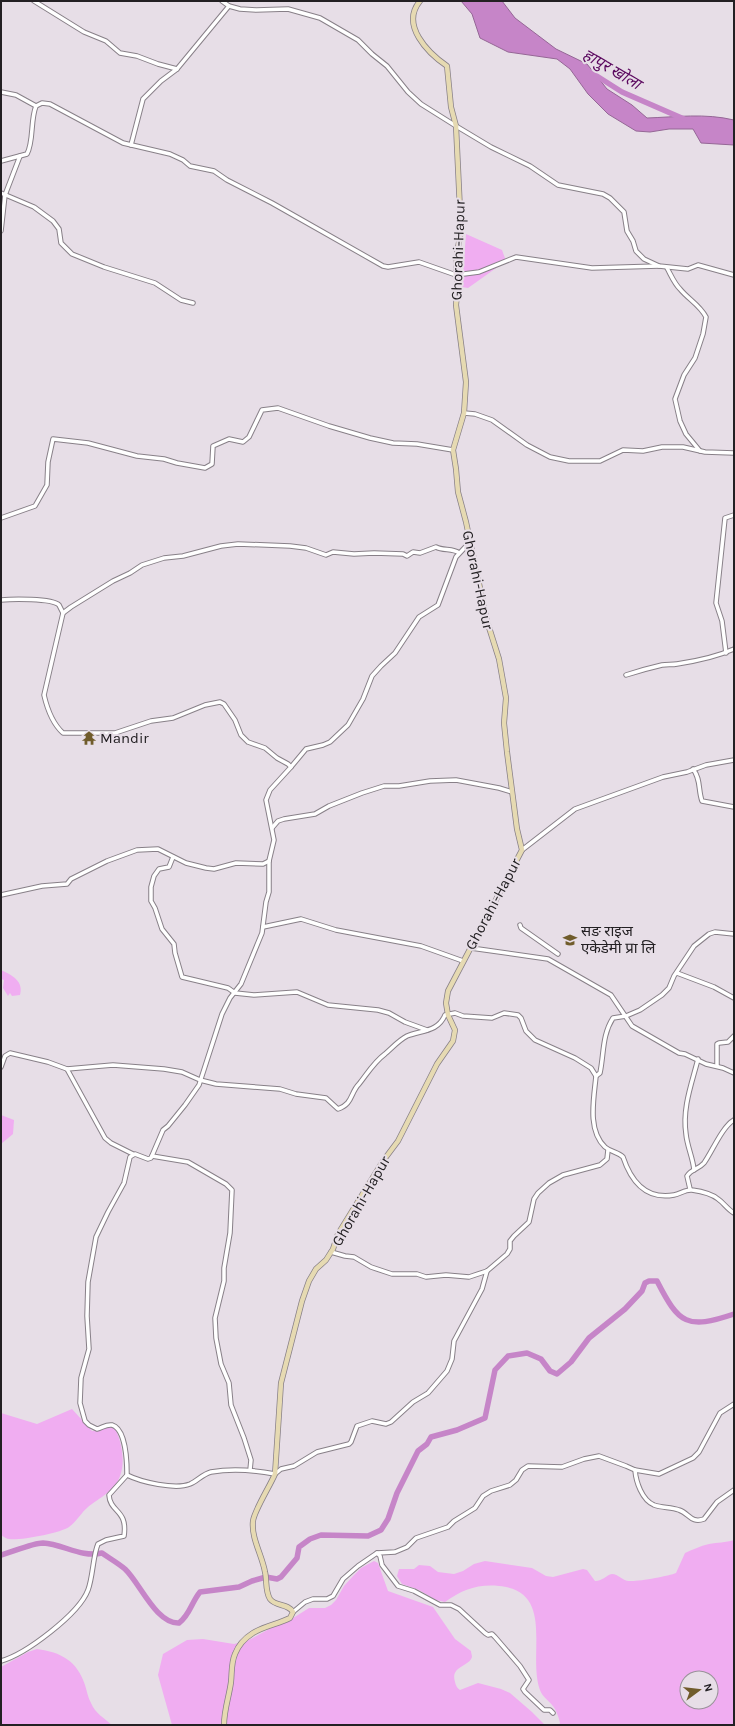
<svg xmlns="http://www.w3.org/2000/svg" width="735" height="1726" viewBox="0 0 735 1726" font-family="Karla,'Noto Sans Devanagari',sans-serif">
<rect width="100%" height="100%" fill="#e7dee7"/>
<g fill="#f0adf1" fill-rule="evenodd">
<path d="M 466,234 L 502,250 L 506,261 L 468,288 L 462,287 Z"/>
<path d="M 1,970 C 12,975 24,981 20,995 L 12,996 L 10,993 L 8,996 L 3,988 L 4,980 L 1,979 Z"/>
<path d="M 1,1115 L 14,1120 L 13,1134 L 1,1144 Z"/>
<path d="M 72,1409 L 92,1431 L 114,1426 C 121,1439 126,1461 120,1476 C 115,1491 99,1498 88,1507 C 81,1513 76,1522 69,1527 C 61,1533 18,1541 9,1539 C 7,1539 4,1537 1,1535 L 1,1413 L 37,1424 Z"/>
<path d="M 734,1540 L 734,1725 L 559,1725 L 560,1723 C 559,1718 557,1713 555,1709 C 551,1702 542,1697 540,1690 C 527,1655 556,1591 499,1586 C 477,1584 462,1590 445,1602 L 436,1600 L 419,1590 L 402,1584 L 397,1576 L 399,1569 L 414,1569 L 419,1565 L 430,1566 L 438,1572 L 454,1574 L 463,1571 L 474,1564 L 485,1561 L 532,1568 L 546,1576 L 553,1577 L 583,1569 L 587,1570 L 595,1581 C 603,1581 606,1575 612,1574 C 618,1574 623,1581 629,1581 C 637,1582 669,1576 676,1573 L 685,1553 C 692,1550 700,1546 709,1544 C 718,1542 725,1543 734,1540 ZM 687,1678 L 711,1678 L 711,1702 L 687,1702 Z"/>
<path d="M 374,1561 L 378,1563 L 388,1591 L 433,1607 L 455,1639 L 471,1651 C 471,1653 472,1655 472,1657 C 469,1667 450,1666 455,1682 C 456,1686 457,1688 460,1690 L 478,1683 L 501,1689 L 510,1693 L 532,1712 L 545,1725 L 172,1725 L 158,1675 L 163,1654 L 187,1640 L 203,1639 L 234,1644 L 249,1640 L 271,1628 L 290,1620 L 309,1608 L 325,1608 L 331,1605 L 336,1600 L 344,1586 L 354,1575 L 361,1568 Z"/>
<path d="M 37,1649 C 61,1652 77,1661 85,1685 C 87,1691 88,1698 91,1703 C 95,1713 104,1718 112,1725 L 1,1725 L 1,1667 L 28,1652 Z"/>
</g>
<path fill="#c685c8" stroke="#956796" d="M 461,1 L 502,1 L 515,18 L 556,49 L 587,64 L 607,89 L 632,105 L 647,118 C 676,117 705,113 734,120 L 734,145 L 701,143 L 693,129 L 669,129 L 650,132 L 636,131 L 608,114 L 588,94 L 570,69 L 557,59 L 508,52 L 480,38 L 472,14 Z"/>
<g fill="none" stroke-linecap="round" stroke-linejoin="round">
<g stroke="#c685c8" stroke-width="5.5">
<path d="M 592,73 L 622,92 L 684,119"/>
<path d="M 1,1555 C 12,1552 33,1543 43,1543 C 63,1544 81,1558 102,1553 C 109,1558 118,1563 125,1569 C 140,1583 156,1624 179,1623 C 190,1615 191,1603 200,1592 L 239,1587 L 252,1581 L 266,1577 L 277,1579 L 281,1577 L 297,1558 L 299,1547 L 310,1539 L 321,1535 L 368,1536 L 381,1530 L 388,1519 L 397,1493 L 418,1451 L 427,1444 L 431,1437 L 457,1430 L 485,1418 L 495,1370 L 508,1356 L 527,1353 L 541,1359 L 550,1371 L 557,1374 L 571,1362 L 589,1338 L 625,1309 L 642,1291 L 645,1283 L 649,1281 L 657,1281 C 679,1324 687,1330 734,1314"/>
</g>
<defs>
<g id="street">
<path d="M 34,1 L 84,32 L 106,41 L 120,53 L 137,56 L 158,64 L 177,69"/>
<path d="M 222,1 L 229,6 L 240,9 L 256,10 L 288,9 L 320,18 L 358,40 L 372,54 L 387,66 L 408,92 L 421,104 L 456,126 L 491,147 L 530,166 L 558,185 L 603,194 L 610,198 L 624,212 L 627,231 L 633,241 L 636,251 L 644,259 L 659,266 L 688,269 L 698,265 L 734,275"/>
<path d="M 1,92 L 16,95 L 36,106"/>
<path d="M 131,145 L 143,99 L 161,81 L 177,69 L 229,6"/>
<path d="M 1,161 L 27,154 C 34,141 30,121 36,106 L 42,103 L 50,104 L 123,143 L 170,154 L 183,160 L 190,166 L 214,171 L 227,180 L 272,203 L 383,266 L 388,267 L 419,262 L 456,275 L 479,272 L 516,257 L 592,268 L 659,266"/>
<path d="M 1,193 L 34,207 L 53,221 L 59,229 L 61,243 L 72,254 L 104,267 L 155,283 L 181,300 L 193,303"/>
<path d="M 1,231 L 5,195 L 20,156"/>
<path d="M 667,268 C 671,275 674,283 680,289 C 688,299 700,305 706,317 L 703,334 L 695,358 L 684,375 L 675,399 L 680,421 L 686,434 L 700,451"/>
<path d="M 464,413 L 475,414 L 492,420 L 527,445 L 550,457 L 569,461 L 600,461 L 623,450 L 643,451 L 662,447 L 683,447 L 705,452 L 734,453"/>
<path d="M 1,518 L 35,506 L 47,485 L 48,462 L 53,439 L 88,443 L 137,456 L 164,459 L 177,463 L 205,468 L 212,464 L 213,446 L 229,439 L 243,442 L 249,437 L 262,410 L 278,408 L 329,426 L 370,438 L 393,443 L 417,444 L 453,450"/>
<path d="M 1,600 C 11,599 52,598 59,605 C 60,607 62,611 63,613 L 44,695 C 47,708 53,724 63,733 L 115,733 L 151,721 L 173,718 L 205,705 L 220,702 L 224,704 L 235,720 L 241,735 L 248,742 L 265,748 L 277,758 L 288,764 L 291,767 L 270,790 L 266,800 L 274,840 L 269,861 L 269,892 L 266,902 L 262,933 L 241,984 L 230,998 L 222,1014 L 199,1085 L 185,1105 L 168,1126 L 163,1130 L 151,1158 L 148,1159 L 135,1154 L 130,1157 L 124,1183 L 108,1212 L 96,1237 L 88,1282 L 87,1316 L 89,1349 L 81,1378 L 80,1403 L 85,1421 L 89,1425 L 97,1429 C 102,1428 106,1424 112,1425 C 126,1429 127,1463 127,1475 L 109,1495 C 110,1513 128,1509 124,1536 L 106,1540 L 98,1544 C 93,1555 93,1577 88,1590 C 79,1614 26,1654 1,1661"/>
<path d="M 63,613 L 71,607 L 113,581 L 130,573 L 142,565 L 164,558 L 183,556 L 221,546 L 238,544 L 290,546 L 306,548 L 326,555 L 333,552 L 354,554 L 374,553 L 403,554 L 407,556 L 413,552 L 420,553 L 436,547 C 443,551 453,548 459,553"/>
<path d="M 726,653 L 722,621 L 716,603 L 725,518 L 734,515"/>
<path d="M 626,675 C 638,671 649,668 662,665 C 667,664 672,665 677,664 C 697,661 716,657 734,649"/>
<path d="M 291,767 L 306,749 L 323,745 L 330,742 L 348,725 L 363,699 L 372,676 L 381,666 L 395,653 L 419,617 L 438,605 L 456,557 L 470,542"/>
<path d="M 693,769 C 701,779 698,790 702,801 L 734,807"/>
<path d="M 272,828 L 278,821 L 284,819 L 315,814 L 329,806 L 362,793 L 384,786 L 399,786 L 430,781 L 456,780 L 499,788 L 512,792"/>
<path d="M 522,850 L 575,809 L 663,777 L 687,772 L 706,765 L 734,760"/>
<path d="M 173,857 L 169,867 L 159,869 L 154,876 L 151,887 L 151,901 L 155,908 L 162,929 L 174,944 L 175,953 L 182,977 L 228,988 L 235,993 L 254,995 L 297,992 L 328,1005 L 378,1010 L 389,1013 L 405,1022 L 427,1030"/>
<path d="M 1,895 L 42,886 L 67,884 L 71,879 L 107,861 L 137,850 L 158,849 L 186,863 L 206,868 L 214,869 L 236,863 L 263,864 L 269,861"/>
<path d="M 520,925 L 521,928 L 558,954"/>
<path d="M 263,927 L 301,919 L 336,930 L 421,946 L 463,961"/>
<path d="M 471,948 L 548,959 L 611,995 L 632,1026 L 679,1053 L 685,1054 L 706,1064 L 723,1068 L 734,1073"/>
<path d="M 677,973 L 714,987 L 734,998"/>
<path d="M 717,1066 L 717,1044 L 719,1043 L 728,1042 L 734,1036"/>
<path d="M 1,1067 L 5,1056 L 10,1053 L 48,1062 L 67,1069 L 105,1138 L 111,1143 L 133,1154"/>
<path d="M 67,1069 L 113,1065 L 164,1069 L 182,1072 L 200,1080 L 216,1084 L 280,1089 L 296,1094 L 326,1098 L 338,1109 C 353,1104 350,1093 359,1084 C 367,1074 374,1062 385,1054 C 392,1048 399,1040 407,1036 C 422,1030 438,1032 445,1015 L 455,1013 L 463,1016 L 492,1018 L 504,1013 L 518,1015 L 521,1018 L 526,1031 L 535,1040 L 575,1058 L 591,1068 L 596,1076 C 594,1098 587,1130 605,1147 C 611,1152 618,1152 623,1157 C 631,1181 646,1200 674,1195 C 680,1194 686,1189 692,1190 C 699,1191 712,1194 718,1199 C 724,1203 727,1209 734,1213"/>
<path d="M 596,1076 L 600,1073 C 604,1054 602,1035 613,1018 L 626,1016 L 640,1010 L 662,995 L 669,988 L 674,976 L 694,946 L 709,934 L 715,932 L 734,934"/>
<path d="M 152,1156 L 188,1162 L 226,1184 L 232,1190 L 230,1233 L 224,1268 L 224,1281 L 215,1318 L 216,1338 L 221,1364 L 229,1383 L 231,1405 L 244,1438 L 251,1460 L 250,1470"/>
<path d="M 694,1170 C 693,1158 687,1146 686,1134 C 682,1108 692,1083 698,1059"/>
<path d="M 690,1189 L 687,1176 C 691,1169 699,1169 704,1163 C 712,1152 722,1127 734,1120"/>
<path d="M 331,1252 L 345,1256 L 354,1257 L 371,1267 L 392,1274 L 417,1274 L 426,1277 L 446,1275 L 469,1277 L 487,1271 L 507,1254 L 510,1249 L 510,1241 L 514,1236 L 529,1222 L 534,1199 L 538,1193 L 549,1183 L 563,1175 L 600,1165 L 607,1159 L 608,1150"/>
<path d="M 635,1470 C 636,1482 642,1500 654,1505 C 662,1508 671,1507 679,1510 C 689,1513 691,1524 704,1519 L 717,1502 L 734,1490"/>
<path d="M 127,1475 C 141,1482 175,1490 190,1484 C 197,1481 203,1474 211,1472 C 233,1468 254,1470 275,1474 L 281,1469 L 294,1466 L 317,1452 L 349,1444 L 351,1442 L 357,1426 L 372,1421 L 386,1424 L 391,1422 L 413,1402 L 428,1393 L 447,1371 L 452,1359 L 454,1341 L 482,1289 L 487,1271"/>
<path d="M 377,1553 L 380,1556 L 382,1565 L 398,1586 L 414,1591 L 440,1605 L 451,1605 L 459,1609 L 485,1633 L 488,1635 L 492,1634 L 495,1637 L 520,1666 L 529,1680 L 523,1689 L 525,1692 L 544,1710 L 550,1710 L 553,1713"/>
<path d="M 293,1612 L 305,1602 L 313,1599 L 327,1599 L 333,1596 L 343,1579 L 358,1566 L 377,1553 L 395,1552 L 407,1547 L 416,1538 L 448,1527 L 454,1521 L 475,1508 L 483,1496 L 491,1491 L 510,1485 L 516,1480 L 522,1470 L 528,1466 L 562,1467 L 584,1459 L 599,1456 L 626,1466 L 635,1470 L 659,1474 L 693,1458 L 699,1452 L 720,1413 L 734,1404"/>
</g>
<path id="secondary" d="M 224,1725 C 224,1710 229,1697 231,1682 C 232,1673 231,1663 235,1654 C 238,1646 245,1638 253,1633 C 264,1626 278,1624 290,1618 L 293,1612 C 288,1603 276,1607 270,1599 C 265,1591 267,1580 265,1572 C 262,1555 251,1538 253,1521 C 254,1511 270,1486 275,1474 L 281,1383 L 302,1301 L 309,1281 L 316,1269 L 326,1260 L 333,1249 L 338,1234 L 383,1161 L 398,1141 L 437,1064 L 453,1041 L 455,1030 L 448,1015 L 446,1003 L 448,991 L 522,850 L 517,829 L 507,752 L 504,723 L 506,698 L 499,659 L 487,621 L 466,522 L 458,492 L 456,469 L 453,450 L 464,413 L 466,382 L 456,305 L 458,284 L 456,275 L 457,253 L 461,231 L 456,126 L 451,107 L 447,66 C 428,53 400,25 420,1"/>
</defs>
<use href="#street" stroke="#888088" stroke-width="5.5"/>
<use href="#secondary" stroke="#888088" stroke-width="6"/>
<use href="#street" stroke="#fff" stroke-width="3.5"/>
<use href="#secondary" stroke="#e6dab2" stroke-width="4.5"/>
</g>
<defs>
<symbol id="temple-bare" viewBox="-9 -9 18 18"><path d="M0-6L5-2H3V0L6.5 2.5H4V6H1.5V3h-3V6H-4V2.5H-6.5L-3 0V-2H-5Z" fill="#705c2b" stroke="#e7dee7" stroke-width="2.5" paint-order="stroke"/></symbol>
<symbol id="school-bare" viewBox="-9 -9 18 18"><path d="M0-5L7-2L0 1L-7-2ZM-4 1L0 2.5L4 1V4Q0 6-4 4Z" fill="#705c2b" stroke="#e7dee7" stroke-width="2.5" paint-order="stroke"/></symbol>
</defs>
<g fill-rule="evenodd">
<use href="#temple-bare" x="79" y="728" width="20" height="20"/>
<use href="#school-bare" x="560" y="930" width="20" height="20"/>
</g>
<g text-anchor="middle" dominant-baseline="central" stroke-width="4" stroke-linejoin="round" paint-order="stroke">
<g font-size="15" fill="#232023" stroke="#e7dee7">
<text transform="translate(458 250) rotate(-88)">Ghorahi-Hapur</text>
<text transform="translate(478 580) rotate(78)">Ghorahi-Hapur</text>
<text transform="translate(493 904) rotate(-62)">Ghorahi-Hapur</text>
<text transform="translate(361 1201) rotate(-60)">Ghorahi-Hapur</text>
</g>
<g font-size="15" fill="#232023" stroke="#e7dee7" text-anchor="start">
<text x="100" y="738">Mandir</text>
<text x="581" y="931">सङ राइज<tspan x="581" dy="17">एकेडेमी प्रा लि</tspan></text>
</g>
<g font-size="16" font-style="italic" fill="#5a075e" stroke="#e7dee7">
<text transform="translate(612 69) rotate(30)">हापुर खोला</text>
</g>
</g>
<rect width="735" height="1726" fill="none" stroke="#232023" stroke-width="4"/>
<g transform="translate(699 1690) rotate(75)"><circle r="19" fill="#e7dee7" stroke="#999299"/>
<path d="M0-3L7 15L0 10L-7 15Z" fill="#705c2b"/>
<text y="-6" font-size="11" font-weight="bold" text-anchor="middle" fill="#232023">N</text>
</g>
</svg>
